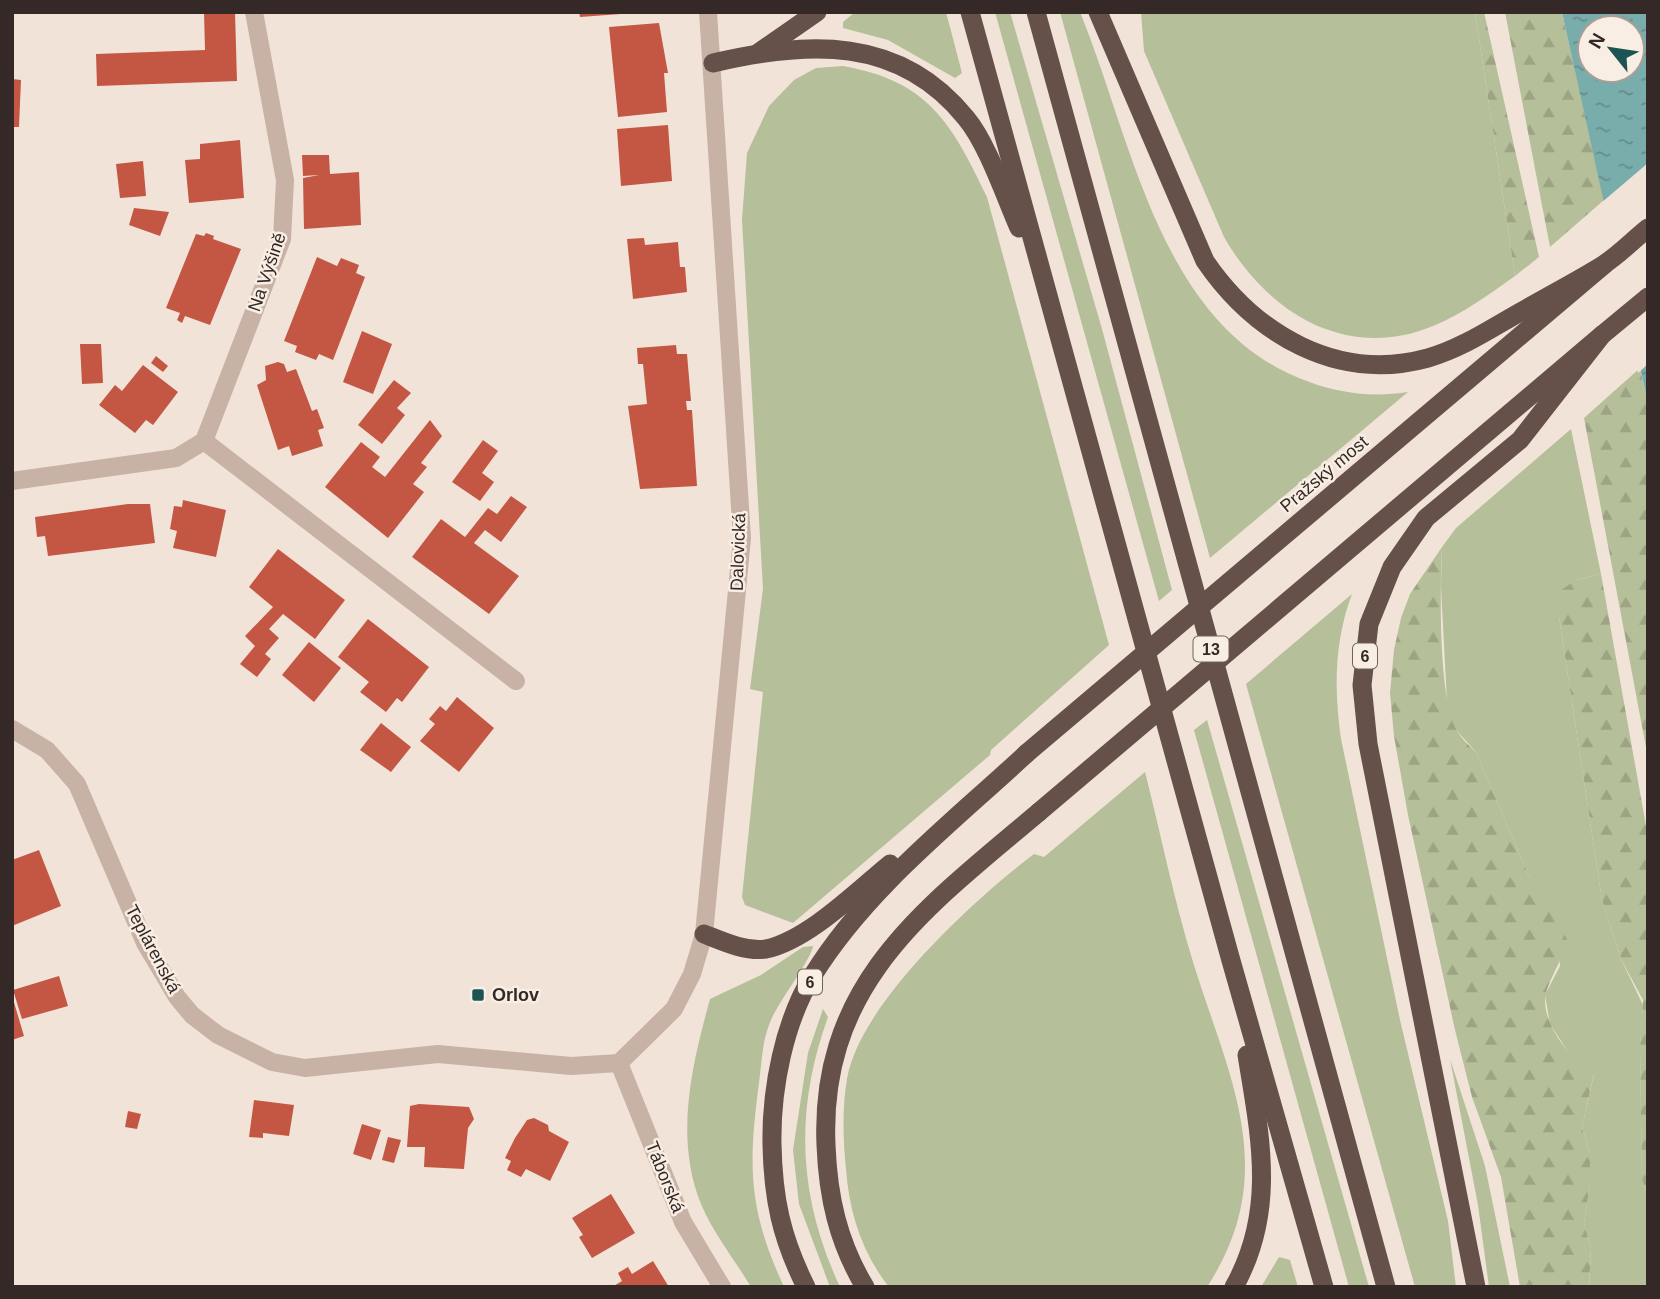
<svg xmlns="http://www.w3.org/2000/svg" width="1660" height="1299" viewBox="0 0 1660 1299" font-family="Helvetica,sans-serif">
<defs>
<pattern id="forest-firs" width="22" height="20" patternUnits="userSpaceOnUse" patternTransform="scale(1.75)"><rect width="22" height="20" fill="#b5bf99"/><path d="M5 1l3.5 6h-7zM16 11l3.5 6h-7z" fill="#9ca484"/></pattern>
<pattern id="water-ripples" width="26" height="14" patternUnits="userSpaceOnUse" patternTransform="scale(1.75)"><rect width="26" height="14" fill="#78adab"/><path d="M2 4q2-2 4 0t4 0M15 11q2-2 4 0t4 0" fill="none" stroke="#638d8b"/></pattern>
</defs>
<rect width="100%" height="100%" fill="#f1e3d8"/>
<g fill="#b5bf99">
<path d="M 855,12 L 946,12 L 962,73 L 955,78 L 888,40 L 843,28 L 843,22 Z"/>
<path d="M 995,12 L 1010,12 L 1102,329 L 1172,590 L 1159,601 Z"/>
<path d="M 1060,12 L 1080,12 C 1132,139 1159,321 1299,378 C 1335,393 1371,398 1408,392 L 1210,558 Z"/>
<path d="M 1141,12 L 1475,12 L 1515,276 C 1490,294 1462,314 1433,326 C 1346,362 1267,312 1224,237 L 1144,51 Z"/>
<path d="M 843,66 C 929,81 952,124 987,197 L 1109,645 L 991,750 L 990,755 L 793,923 L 745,905 L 742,897 L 763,692 L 750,689 L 763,589 L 742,220 L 747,153 L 769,106 L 794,80 L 816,68 Z"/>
<path d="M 1571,429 L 1601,574 L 1576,580 L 1559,617 L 1602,900 L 1621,959 L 1643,1005 L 1640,1048 L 1642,1179 L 1648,1198 L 1648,1287 L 1589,1287 L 1591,1248 L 1584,1223 L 1590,1184 L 1590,1153 L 1582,1127 L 1594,1075 L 1576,1064 L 1550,1024 L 1545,995 L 1560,966 L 1557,918 L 1528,874 L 1476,752 L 1448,721 L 1441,587 L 1442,547 L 1456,528 Z"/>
<path d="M 1352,594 C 1334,642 1334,689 1341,739 L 1400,1020 L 1448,1221 L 1456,1287 L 1415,1287 L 1246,684 Z"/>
<path d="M 1207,720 L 1369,1287 L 1349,1287 L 1194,730 Z"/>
<path d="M 1145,772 C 1161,835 1174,900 1193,962 C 1229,1078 1282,1172 1207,1287 L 889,1287 C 862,1253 849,1212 846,1169 C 843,1141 842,1107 847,1079 C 860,1003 975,899 1034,854 L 1044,857 Z"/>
<path d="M 813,946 C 812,958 779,1001 771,1020 C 762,1041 762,1060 759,1083 C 748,1166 748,1209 784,1287 L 751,1287 C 735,1260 713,1233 701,1204 C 674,1137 692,1065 710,999 L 761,975 L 803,947 Z"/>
<path d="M 823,1009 L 828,1017 C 794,1111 798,1197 840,1287 L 830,1287 L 799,1204 L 793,1150 L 808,1053 Z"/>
<path d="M 1450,1059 L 1485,1166 L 1510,1287 L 1489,1287 L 1478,1205 Z"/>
<path d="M 1279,1257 L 1290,1260 L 1298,1287 L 1261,1287 Z"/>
</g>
<g fill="url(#forest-firs)">
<path d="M 1475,12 L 1484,12 L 1539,257 L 1515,276 Z"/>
<path d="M 1505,12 L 1562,12 L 1604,200 L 1550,247 Z"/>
<path d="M 1640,368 L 1648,403 L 1648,758 L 1584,418 Z"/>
<path d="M 1442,547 C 1440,593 1439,673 1451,717 C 1455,732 1465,742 1476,752 L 1528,874 L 1556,915 L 1568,942 C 1562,959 1551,976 1546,993 C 1539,1021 1572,1062 1594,1074 L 1582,1127 L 1590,1153 L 1590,1184 L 1584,1223 L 1591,1248 L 1589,1287 L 1520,1287 L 1501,1177 L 1472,1097 L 1455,1030 L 1408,815 L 1394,736 L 1390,693 L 1394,650 L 1401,618 L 1410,594 Z"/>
<path d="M 1601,574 L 1648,837 L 1648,1198 L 1642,1179 L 1640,1048 L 1643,1000 L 1621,959 L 1602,900 L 1559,617 L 1561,590 L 1576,580 Z"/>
</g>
<path fill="url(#water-ripples)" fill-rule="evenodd" d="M 1562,12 L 1648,12 L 1648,403 ZM 1590,28 L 1632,28 L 1632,70 L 1590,70 Z"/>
<path fill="#f1e3d8" d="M 1648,163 L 1648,364 L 1638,373 L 1601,203 Z"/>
<g fill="#c45743">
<path d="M 204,12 L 235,12 L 237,81 L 97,86 L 96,54 L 205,50 Z"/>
<path d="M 579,12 L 621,12 L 621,14 L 580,17 Z"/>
<path d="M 659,23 L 668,73 L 664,73 L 667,112 L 618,117 L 609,27 Z"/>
<path d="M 12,79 L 21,80 L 19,127 L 12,127 Z"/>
<path d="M 668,125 L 672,181 L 621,186 L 617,129 Z"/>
<path d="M 240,140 L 244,198 L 189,203 L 185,160 L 200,159 L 200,144 Z"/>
<path d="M 302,155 L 329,155 L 330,174 L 359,172 L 361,225 L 304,229 L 303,178 L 319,175 L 303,176 Z"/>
<path d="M 143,161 L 146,196 L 120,198 L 116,164 Z"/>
<path d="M 134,208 L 169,212 L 160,236 L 129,225 Z"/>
<path d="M 206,233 L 214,236 L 213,239 L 241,249 L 210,325 L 185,316 L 182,323 L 177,320 L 180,313 L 166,308 L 196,234 L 204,236 Z"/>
<path d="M 644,238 L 645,245 L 678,242 L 680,267 L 685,267 L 687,292 L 633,299 L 627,239 Z"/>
<path d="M 317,257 L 337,266 L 341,258 L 359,265 L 356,273 L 365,277 L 333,360 L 319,354 L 316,360 L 295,352 L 297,346 L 284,341 Z"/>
<path d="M 362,331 L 392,344 L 373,394 L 343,382 Z"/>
<path d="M 80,344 L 101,344 L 103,383 L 82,384 Z"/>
<path d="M 676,345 L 677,354 L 687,354 L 691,401 L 686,401 L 687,410 L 692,410 L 697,486 L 640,489 L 628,406 L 647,404 L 643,364 L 638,364 L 637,348 Z"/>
<path d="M 156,356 L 168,366 L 163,372 L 151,363 Z"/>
<path d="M 278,362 L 284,364 L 287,372 L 296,369 L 312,411 L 317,409 L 324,428 L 318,430 L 323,446 L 292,456 L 289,446 L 278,450 L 257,385 L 266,380 L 265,366 Z"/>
<path d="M 143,365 L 178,392 L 153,425 L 146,420 L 135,433 L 99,405 L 115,385 L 122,391 Z"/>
<path d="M 394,380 L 411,393 L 397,408 L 405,415 L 382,444 L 358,425 Z"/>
<path d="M 430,420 L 442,436 L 421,463 L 427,467 L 413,484 L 424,492 L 388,538 L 325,487 L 361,442 L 380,457 L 372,467 L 385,477 Z"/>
<path d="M 483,440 L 498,451 L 482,473 L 494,482 L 480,501 L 452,482 Z"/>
<path d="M 511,496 L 527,507 L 501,542 L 485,530 L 474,543 L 519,576 L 489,614 L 412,557 L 441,519 L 465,537 L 488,508 L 497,514 Z"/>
<path d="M 183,500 L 226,510 L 216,557 L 173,548 L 177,531 L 170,529 L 174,506 L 182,507 Z"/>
<path d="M 128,504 L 150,504 L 155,543 L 48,556 L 45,536 L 37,537 L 35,517 Z"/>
<path d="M 278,549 L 345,600 L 315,639 L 283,614 L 269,629 L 279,638 L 265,654 L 271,659 L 257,677 L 240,664 L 255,646 L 245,636 L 273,607 L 249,587 Z"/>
<path d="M 368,619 L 429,667 L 402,702 L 397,698 L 386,712 L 360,692 L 369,682 L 338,657 Z"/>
<path d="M 309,642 L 341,668 L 314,702 L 282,675 Z"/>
<path d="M 457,697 L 494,728 L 459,772 L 420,741 L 435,724 L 429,719 L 440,706 L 446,711 Z"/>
<path d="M 381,723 L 411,747 L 391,772 L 360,750 Z"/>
<path d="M 39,850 L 61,906 L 12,926 L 12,860 Z"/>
<path d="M 59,976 L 68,1006 L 22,1019 L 13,990 Z"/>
<path d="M 13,999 L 24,1036 L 12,1040 L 12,1000 Z"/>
<path d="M 254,1100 L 294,1105 L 289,1136 L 263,1133 L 263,1138 L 249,1137 Z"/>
<path d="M 419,1104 L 469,1107 L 474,1119 L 468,1128 L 464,1169 L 424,1167 L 425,1147 L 407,1147 L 410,1106 Z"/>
<path d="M 128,1111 L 141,1114 L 137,1129 L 125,1127 Z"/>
<path d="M 534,1118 L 548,1125 L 549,1131 L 569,1142 L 550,1181 L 526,1169 L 521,1177 L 507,1170 L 511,1161 L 505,1158 L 515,1138 L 527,1120 Z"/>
<path d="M 362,1124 L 381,1130 L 371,1160 L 353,1154 Z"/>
<path d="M 388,1137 L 401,1140 L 394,1163 L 382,1160 Z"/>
<path d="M 611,1194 L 635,1233 L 592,1258 L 579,1237 L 583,1235 L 572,1218 Z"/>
<path d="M 653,1261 L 669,1287 L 612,1287 L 622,1281 L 618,1273 L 628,1267 L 632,1274 Z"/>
</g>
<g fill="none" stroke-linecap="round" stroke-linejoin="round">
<g stroke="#c8b2a5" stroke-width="18">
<path d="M 204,441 L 516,681"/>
<path d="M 12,481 L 176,458 L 204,441 L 282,239 L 285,180 L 254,12"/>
<path d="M 619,1063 L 683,1222 L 722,1287"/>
</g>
<path stroke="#c8b2a5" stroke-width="18" d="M 12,729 L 47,750 L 77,784 L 145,943 L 177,997 L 192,1015 L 218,1035 L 272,1062 L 305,1068 L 438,1054 L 571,1066 L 619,1063 L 674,1009 L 692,974 L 704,934 L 742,538 L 708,12"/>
<g stroke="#66504a" stroke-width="19">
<path d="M 970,12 L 1230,957 L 1324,1287"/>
<path d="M 1036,12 L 1386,1287"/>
<path d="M 1098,12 L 1205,261 C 1255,334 1337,383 1428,358 C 1463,348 1493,327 1524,310 C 1550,295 1577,281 1603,265 C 1619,255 1633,240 1648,228"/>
<path d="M 758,53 L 817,12"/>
<path d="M 713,63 C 807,41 899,35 966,118 C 987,143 1005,196 1019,228"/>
<path d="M 704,934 C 722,941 745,952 766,949 C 808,940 857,891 890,864"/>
<path d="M 806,1287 C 781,1237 773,1198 772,1144 C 771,1089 784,1022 813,975 C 867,888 953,822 1027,753"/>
<path d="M 865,1287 C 838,1242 828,1197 826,1145 C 819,982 927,907 1039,812"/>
<path d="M 1234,1287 C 1277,1210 1260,1136 1247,1055"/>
<path d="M 1476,1287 L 1368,744 L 1362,685 L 1369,624 L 1392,567 L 1426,518 L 1520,440 L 1602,335 L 1648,297"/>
</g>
<g stroke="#66504a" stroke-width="19">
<path d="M 1027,753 L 1605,264"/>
<path d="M 1039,812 L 1602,335"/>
</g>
</g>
<rect fill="#1c5453" stroke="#f9eee4" stroke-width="2.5" x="471" y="988" width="14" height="14" rx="3.5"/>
<g text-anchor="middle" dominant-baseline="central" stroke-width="5" stroke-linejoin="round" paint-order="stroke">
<g fill="#f9eee4" stroke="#6f645f" stroke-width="2">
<rect x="1193.5" y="636.5" width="35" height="25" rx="5"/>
<rect x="1353" y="643.5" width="24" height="25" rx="5"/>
<rect x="798" y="969.5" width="24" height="25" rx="5"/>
</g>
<g font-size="16" font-weight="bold" fill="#342926">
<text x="1211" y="649">13</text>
<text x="1365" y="656">6</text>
<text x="810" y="982">6</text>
</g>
<g font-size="18" fill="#342926" stroke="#f9eee4">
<text transform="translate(267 272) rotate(-71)">Na Výšině</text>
<text transform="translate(1324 474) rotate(-40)">Pražský most</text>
<text transform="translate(738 552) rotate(-88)">Dalovická</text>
<text transform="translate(153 949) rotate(62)">Teplárenská</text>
<text transform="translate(665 1177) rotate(68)">Táborská</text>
</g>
<g font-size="18" font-weight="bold" fill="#342926" stroke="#f9eee4" text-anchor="start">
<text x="492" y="995">Orlov</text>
</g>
</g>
<rect width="1660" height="1299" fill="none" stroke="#342926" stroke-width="28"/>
<g transform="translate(1611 49) rotate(300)"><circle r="33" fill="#f9eee4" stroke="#aa9f98" stroke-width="2"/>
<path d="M0-5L12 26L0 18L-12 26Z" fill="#1c5453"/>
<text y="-10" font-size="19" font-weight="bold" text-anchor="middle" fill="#342926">N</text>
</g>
</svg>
